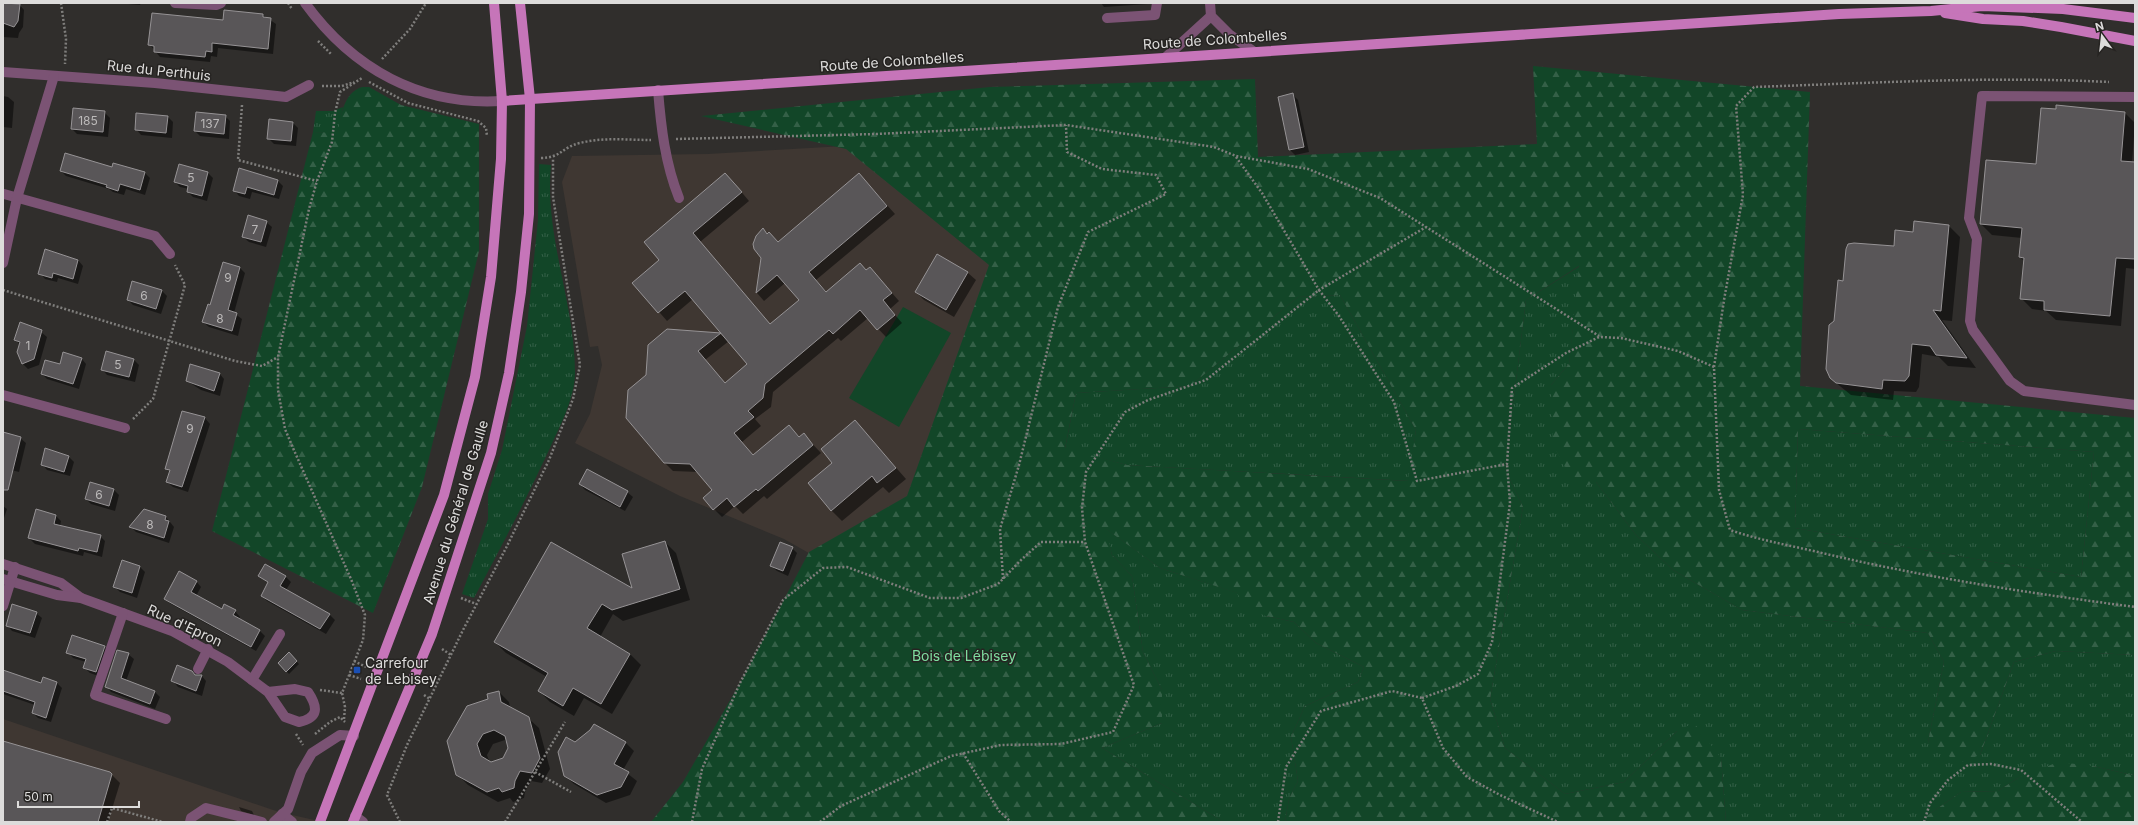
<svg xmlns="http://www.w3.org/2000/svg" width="2138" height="825" viewBox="0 0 2138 825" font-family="Inter,sans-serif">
<defs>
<pattern id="grass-tufts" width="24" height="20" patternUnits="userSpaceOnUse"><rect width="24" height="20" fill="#124628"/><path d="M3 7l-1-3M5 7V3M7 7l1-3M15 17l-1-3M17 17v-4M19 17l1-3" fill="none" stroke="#346047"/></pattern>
<pattern id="forest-firs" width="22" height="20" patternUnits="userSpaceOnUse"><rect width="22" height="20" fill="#124628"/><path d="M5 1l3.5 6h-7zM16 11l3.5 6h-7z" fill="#346047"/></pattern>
</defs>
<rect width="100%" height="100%" fill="#302e2c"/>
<g fill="#3f3732">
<path d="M 1001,137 L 1048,139 L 917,614 L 784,539 L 680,496 L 575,443 L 590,414 L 602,365 L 598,346 L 590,347 L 562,182 L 572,156 L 708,154 Z"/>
<path d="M 3,719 L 279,812 L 323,822 L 3,822 Z"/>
</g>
<g fill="url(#grass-tufts)">
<path d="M 343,107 L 338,134 L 313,132 L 316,111 L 333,111 Z"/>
<path d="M 539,164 L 551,165 C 544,235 575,303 575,372 C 575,398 560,426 549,450 C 526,500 500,549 474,598 L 462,594 L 488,519 L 488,494 L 502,450 L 527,326 L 538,220 Z"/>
<path d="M 1580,266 L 1569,364 L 1551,385 L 1596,482 L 1636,535 L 1673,570 L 1742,610 L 1928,633 L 1944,662 L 1928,742 L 1980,755 L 2014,662 L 2056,651 L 2135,655 L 2135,773 L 2132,775 L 2093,766 L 2018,778 L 1998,791 L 1961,792 L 1918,822 L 1726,822 L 1721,758 L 1677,731 L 1624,782 L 1565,794 L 1505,748 L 1490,699 L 1523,507 L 1505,469 L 1526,300 Z"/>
<path d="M 1340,295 L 1416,430 L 1409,481 L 1127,465 L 1065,449 L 1076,393 L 1190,386 L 1298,297 Z"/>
<path d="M 1798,429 L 2094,452 L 2081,577 L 1795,528 Z"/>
<path d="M 1105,528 L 1160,568 L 1238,593 L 1266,616 L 1294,622 L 1316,643 L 1364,667 L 1358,682 L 1305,706 L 1291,737 L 1298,781 L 1289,799 L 1285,822 L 1224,822 L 1102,748 L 1162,723 L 1162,690 L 1143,652 L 1132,576 L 1112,555 Z"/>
</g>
<g fill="url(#forest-firs)" fill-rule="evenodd">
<path d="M 1533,66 L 1810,92 L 1800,386 L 2135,418 L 2135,655 L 2056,651 L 2014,662 L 1980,755 L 1959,763 L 1928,742 L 1944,662 L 1928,633 L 1742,610 L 1673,570 L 1636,535 L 1596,482 L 1578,489 L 1553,445 L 1551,385 L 1569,364 L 1579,266 L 1526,300 L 1505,469 L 1523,507 L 1490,699 L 1505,748 L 1565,794 L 1624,782 L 1677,731 L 1694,723 L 1721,758 L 1726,822 L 1285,822 L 1289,799 L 1298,781 L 1291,737 L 1305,706 L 1358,682 L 1364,667 L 1316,643 L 1294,622 L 1266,616 L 1246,608 L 1237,593 L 1160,568 L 1106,529 L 1112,555 L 1132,576 L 1143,652 L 1162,690 L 1162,723 L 1102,748 L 1224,822 L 651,822 L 683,782 L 740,683 L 809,552 L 907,496 L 989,265 L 846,149 L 701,116 L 990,87 L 1255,79 L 1258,157 L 1537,144 ZM 1340,295 L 1416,430 L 1408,481 L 1127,465 L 1065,448 L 1076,393 L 1190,386 L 1298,297 ZM 1798,429 L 2094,452 L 2081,577 L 1795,528 Z"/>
<path d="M 362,87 L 369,87 L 401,105 L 479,124 L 479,251 L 422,487 L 373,613 L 212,531 L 313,132 L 338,133 C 341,116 343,93 362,87 Z"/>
<path d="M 2058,762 L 2093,766 L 2132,775 L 2135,773 L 2135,822 L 1918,822 L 1961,792 L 1998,791 L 2018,778 Z"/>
</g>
<path fill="#124628" d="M 903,307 L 951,333 L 899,427 L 849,398 Z"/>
<g fill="#0007" fill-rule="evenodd">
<path d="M 3,3 L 18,3 L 24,10 L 23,27 L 19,33 L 18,38 L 3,37 Z"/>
<path d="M 116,3 L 141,3 L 140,5 Z"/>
<path d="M 1101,3 L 1148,3 L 1148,4 L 1104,7 Z"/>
<path d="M 263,15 L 276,24 L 273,54 L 218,48 L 217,57 L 211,56 L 210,62 L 160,57 L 150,45 L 224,21 Z"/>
<path d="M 1293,95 L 1298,100 L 1309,152 L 1295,155 L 1290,150 Z"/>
<path d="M 3,96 L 8,97 L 14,102 L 12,128 L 3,127 Z"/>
<path d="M 104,112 L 110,118 L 108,137 L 77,134 L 72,129 Z"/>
<path d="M 2125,113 L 2135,123 L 2132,163 L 2135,163 L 2135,269 L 2126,268 L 2121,326 L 2056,320 L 2046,311 L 2032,309 L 2021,298 L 2024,261 L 2020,257 L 2022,238 L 1992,235 L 1981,224 L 2036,165 Z"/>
<path d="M 225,116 L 230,121 L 229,139 L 200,136 L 195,131 Z"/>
<path d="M 168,117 L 173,122 L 172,138 L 141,135 L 136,129 Z"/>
<path d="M 270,121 L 293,123 L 298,128 L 296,146 L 274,144 L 268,138 Z"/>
<path d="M 180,165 L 208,173 L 213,178 L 207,201 L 193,197 L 188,192 L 189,189 L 180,187 L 175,182 Z"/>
<path d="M 113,168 L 145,173 L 150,178 L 145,195 L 126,189 L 124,195 L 113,192 L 109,189 L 66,176 L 61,171 Z"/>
<path d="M 240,170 L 278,181 L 283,186 L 279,199 L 252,192 L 250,199 L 239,196 L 234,190 Z"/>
<path d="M 859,174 L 895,214 L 816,280 L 827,292 L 870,268 L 899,301 L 890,309 L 902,323 L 886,337 L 868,318 L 841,341 L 838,338 L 773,392 L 771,407 L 755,419 L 761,426 L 742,442 L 754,456 L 789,426 L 800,437 L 804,435 L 821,453 L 767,499 L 764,496 L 743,514 L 735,506 L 722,517 L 714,509 L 714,490 L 698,472 L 673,471 L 664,462 L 647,375 L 667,330 L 720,334 L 724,337 L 725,336 L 693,299 L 667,321 L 634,283 L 661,260 L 733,182 L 749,201 L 700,242 L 770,325 L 800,300 L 785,283 L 764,301 L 757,293 L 762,258 L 763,230 L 778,242 ZM 729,341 L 749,364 L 725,384 L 705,360 Z"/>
<path d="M 266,222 L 272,227 L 266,247 L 249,242 L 243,237 Z"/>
<path d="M 1949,226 L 1960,237 L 1952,321 L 1942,320 L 1976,368 L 1948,366 L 1939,357 L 1922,354 L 1919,387 L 1916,392 L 1894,391 L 1893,400 L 1851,395 L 1830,378 L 1835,322 L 1844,282 L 1914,233 Z"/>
<path d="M 46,250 L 78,260 L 83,266 L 78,284 L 58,278 L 57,282 L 45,279 L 40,273 Z"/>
<path d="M 938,255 L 968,273 L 976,280 L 954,317 L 924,300 L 916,292 Z"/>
<path d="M 223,263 L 240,268 L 245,273 L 234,313 L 242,319 L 238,336 L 209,327 L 203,322 L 211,306 Z"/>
<path d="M 161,290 L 167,296 L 161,314 L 133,305 L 128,300 Z"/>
<path d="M 20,323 L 35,327 L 47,337 L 39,365 L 28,369 L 23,364 L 18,352 L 20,345 L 16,340 Z"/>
<path d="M 107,352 L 134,360 L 139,365 L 135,382 L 107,375 L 102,369 Z"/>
<path d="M 81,358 L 86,364 L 79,389 L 47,379 L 42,374 Z"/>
<path d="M 219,373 L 224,379 L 220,396 L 201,390 L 187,381 Z"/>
<path d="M 205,418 L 210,424 L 188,492 L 173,487 L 167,482 L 170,472 L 167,468 Z"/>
<path d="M 855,421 L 906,479 L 889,493 L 883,487 L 842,521 L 831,510 L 834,463 Z"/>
<path d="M 3,433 L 20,438 L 26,443 L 19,472 L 3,468 Z"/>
<path d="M 69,457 L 74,462 L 70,476 L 47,470 L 42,464 Z"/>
<path d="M 580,484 L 627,492 L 633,497 L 625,511 L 585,490 Z"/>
<path d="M 114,490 L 119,495 L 115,511 L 91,504 L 86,499 Z"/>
<path d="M 3,506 L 7,509 L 3,521 Z"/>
<path d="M 56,516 L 61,521 L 60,526 L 100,536 L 105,541 L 102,557 L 84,552 L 83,556 L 35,544 L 29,538 ZM 54,518 L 56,518 L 53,529 Z"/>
<path d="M 166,517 L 174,527 L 169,543 L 136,532 L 131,527 Z"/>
<path d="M 665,542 L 676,553 L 690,600 L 623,621 L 613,614 L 600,637 L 630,654 L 641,665 L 612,714 L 584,698 L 574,716 L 550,702 L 539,691 L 547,677 L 506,653 L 495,642 L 634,590 Z"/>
<path d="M 792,548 L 797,553 L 788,576 L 777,571 L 771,566 Z"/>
<path d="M 122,562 L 140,567 L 145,572 L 137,598 L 120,592 L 115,587 Z"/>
<path d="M 265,565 L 286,577 L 291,582 L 286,590 L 330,615 L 335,620 L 326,634 L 267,601 L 262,596 L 269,583 L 259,576 Z"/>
<path d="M 196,581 L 201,587 L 196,596 L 222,610 L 235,611 L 240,617 L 239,619 L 259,630 L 265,636 L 256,651 L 171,604 L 165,599 Z"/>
<path d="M 36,613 L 42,618 L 35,638 L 12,631 L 7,625 Z"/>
<path d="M 104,647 L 110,652 L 101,677 L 90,673 L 84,667 L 86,662 L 73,658 L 68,652 Z"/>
<path d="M 128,654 L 134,659 L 126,681 L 155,692 L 160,697 L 155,709 L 111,692 L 106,686 Z"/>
<path d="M 289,654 L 299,664 L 289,674 L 279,663 Z"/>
<path d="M 201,675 L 206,681 L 202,696 L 178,687 L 173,681 Z"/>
<path d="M 3,677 L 42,684 L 44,678 L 57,683 L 62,688 L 51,722 L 38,718 L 33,713 L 35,705 L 3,694 Z"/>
<path d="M 499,692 L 509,702 L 510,708 L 528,718 L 539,728 L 550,769 L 542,783 L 531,781 L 525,792 L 524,798 L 513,802 L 510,798 L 498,802 L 468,785 L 457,774 L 489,699 ZM 505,740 L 510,748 L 503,759 L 491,763 L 489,761 L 487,755 L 493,744 Z"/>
<path d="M 625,742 L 634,751 L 623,770 L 637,781 L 630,795 L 606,803 L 574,784 L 565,776 L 575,743 Z"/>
<path d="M 3,749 L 112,775 L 120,783 L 108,822 L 3,822 Z"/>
<path d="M 239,807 L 252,811 L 254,815 L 241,811 Z"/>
</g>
<g fill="#595658" stroke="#969395" fill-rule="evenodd">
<path d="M 3,3 L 20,4 L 18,21 L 14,27 L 3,23 Z"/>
<path d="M 224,10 L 263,14 L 263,17 L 271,18 L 268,49 L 212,43 L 212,52 L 206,51 L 205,57 L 154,52 L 154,46 L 148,45 L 152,13 L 223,20 Z"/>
<path d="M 1293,93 L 1304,147 L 1289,150 L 1278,97 Z"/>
<path d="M 2056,105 L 2125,112 L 2121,161 L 2135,162 L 2135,259 L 2116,258 L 2110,316 L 2044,310 L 2044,301 L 2020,299 L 2024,258 L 2019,257 L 2022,228 L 1980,224 L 1986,160 L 2036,164 L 2041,108 L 2056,109 Z"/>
<path d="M 73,108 L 105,111 L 103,132 L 71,129 Z"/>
<path d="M 196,112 L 226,115 L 224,134 L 194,131 Z"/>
<path d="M 136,113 L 168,116 L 166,133 L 135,130 Z"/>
<path d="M 269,119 L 293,122 L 291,141 L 267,139 Z"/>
<path d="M 65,153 L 112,167 L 113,163 L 145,172 L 140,190 L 120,184 L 118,191 L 106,187 L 107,185 L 60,171 Z"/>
<path d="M 179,164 L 208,172 L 202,196 L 187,192 L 188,186 L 174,182 Z"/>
<path d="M 239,168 L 278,180 L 274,195 L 247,187 L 245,194 L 233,191 Z"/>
<path d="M 725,173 L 742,192 L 693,233 L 770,324 L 799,300 L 777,275 L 756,293 L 761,258 L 754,249 L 753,244 L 756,236 L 763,228 L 767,234 L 769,232 L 778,242 L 859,173 L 887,206 L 809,272 L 826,292 L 860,263 L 866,270 L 870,267 L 892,293 L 883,300 L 895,315 L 877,330 L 860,310 L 833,334 L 829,330 L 765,384 L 763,398 L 748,411 L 754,417 L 734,433 L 753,455 L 789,425 L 799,437 L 804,433 L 813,445 L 758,491 L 756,489 L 734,507 L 727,498 L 713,510 L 703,498 L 712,490 L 690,464 L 664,463 L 626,418 L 628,390 L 646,375 L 648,345 L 667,329 L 721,333 L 698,351 L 725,383 L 747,364 L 685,291 L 658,313 L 632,283 L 659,260 L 644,242 Z"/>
<path d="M 248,215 L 267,221 L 261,242 L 242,237 Z"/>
<path d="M 1914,221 L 1949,225 L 1941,311 L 1933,310 L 1967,358 L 1936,355 L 1930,346 L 1912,344 L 1909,376 L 1905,381 L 1883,380 L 1882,389 L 1836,383 L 1830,378 L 1826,369 L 1829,325 L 1834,321 L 1838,280 L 1843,281 L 1846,249 L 1848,244 L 1854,243 L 1894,246 L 1895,230 L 1913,232 Z"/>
<path d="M 45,249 L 78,260 L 73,279 L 53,273 L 52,278 L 38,274 Z"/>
<path d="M 937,254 L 968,272 L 946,310 L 915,292 Z"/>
<path d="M 223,262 L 240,267 L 228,310 L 237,313 L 232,331 L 202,322 L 208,304 L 210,305 Z"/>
<path d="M 132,281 L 162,290 L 156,309 L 127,300 Z"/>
<path d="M 20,322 L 42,330 L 34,359 L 22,364 L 17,352 L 20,342 L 14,340 Z"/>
<path d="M 106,351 L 134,359 L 129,377 L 101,370 Z"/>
<path d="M 63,352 L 82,358 L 73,384 L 41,374 L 45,360 L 60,364 Z"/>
<path d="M 190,364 L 220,373 L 214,391 L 186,381 Z"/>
<path d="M 182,411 L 205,417 L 182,487 L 166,482 L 170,470 L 165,469 Z"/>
<path d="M 855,420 L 896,468 L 877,483 L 872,476 L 831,511 L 808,483 L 832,463 L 821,449 Z"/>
<path d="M 3,432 L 21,437 L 8,490 L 3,490 Z"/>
<path d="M 45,448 L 69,456 L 64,472 L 41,465 Z"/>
<path d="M 587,469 L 628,491 L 620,507 L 579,484 Z"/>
<path d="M 90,482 L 114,489 L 109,506 L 85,499 Z"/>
<path d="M 36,509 L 56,515 L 54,524 L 101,535 L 97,552 L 79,548 L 78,551 L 28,538 Z"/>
<path d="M 144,509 L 166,516 L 165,520 L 169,521 L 164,538 L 129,527 Z"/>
<path d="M 665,541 L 680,589 L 612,610 L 602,604 L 587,628 L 630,654 L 601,704 L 573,688 L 563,706 L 538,691 L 548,673 L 494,642 L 551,542 L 632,588 L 622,554 Z"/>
<path d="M 780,542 L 793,547 L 783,571 L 770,566 Z"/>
<path d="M 122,560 L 140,566 L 132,593 L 113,587 Z"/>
<path d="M 265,564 L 286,576 L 280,586 L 330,614 L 320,629 L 261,596 L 268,582 L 258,576 Z"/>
<path d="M 179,571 L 197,581 L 191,592 L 222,609 L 224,604 L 236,610 L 233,615 L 260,630 L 251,647 L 164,599 Z"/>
<path d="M 12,604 L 37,612 L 30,633 L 6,626 Z"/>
<path d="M 72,635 L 105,646 L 96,672 L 83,668 L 86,659 L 66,653 Z"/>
<path d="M 117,650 L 129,653 L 121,678 L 155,691 L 150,704 L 105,687 Z"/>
<path d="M 289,652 L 297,661 L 286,672 L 278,663 Z"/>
<path d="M 177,665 L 192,671 L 195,675 L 202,675 L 196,691 L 171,681 Z"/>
<path d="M 3,670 L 41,683 L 43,677 L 57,682 L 46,718 L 32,713 L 35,702 L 3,691 Z"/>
<path d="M 499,691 L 501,702 L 529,717 L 540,758 L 532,773 L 520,771 L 515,781 L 514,788 L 502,792 L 499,788 L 487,792 L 456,775 L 447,741 L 467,706 L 488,699 L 487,694 ZM 494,730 L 505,736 L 508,748 L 503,758 L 491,762 L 481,756 L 477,744 L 483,734 Z"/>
<path d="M 594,724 L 626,742 L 614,764 L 629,772 L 621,787 L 597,795 L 564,776 L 558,752 L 566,737 L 575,742 L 590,730 Z"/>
<path d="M 3,741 L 110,772 L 112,774 L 98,822 L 3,822 Z"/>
</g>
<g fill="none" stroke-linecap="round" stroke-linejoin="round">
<g stroke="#7f7e7c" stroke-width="2.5" stroke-dasharray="2 2" stroke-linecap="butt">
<path d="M 61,3 L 66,39 L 65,64"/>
<path d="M 288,3 L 292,9"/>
<path d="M 318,41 L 331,54"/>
<path d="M 382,59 L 410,29 L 426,3"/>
<path d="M 369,82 L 408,103 L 478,121 L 486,128 L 487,136"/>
<path d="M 322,86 L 342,86 L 354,82"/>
<path d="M 242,105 L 238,160 L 317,181"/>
<path d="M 676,139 L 876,134 L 1066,125 L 1214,147 L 1236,156 L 1308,169 L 1380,198 L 1599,336"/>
<path d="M 1236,157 L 1262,193 L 1319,290 L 1426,227"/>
<path d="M 541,158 C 561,158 562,147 580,143 C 603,137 628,140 651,140"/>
<path d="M 3,290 L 235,361 L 262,366 L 278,357"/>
<path d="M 1714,367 L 1724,300 L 1743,195 L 1736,106 L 1754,87 C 1872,83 1991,76 2109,82"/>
<path d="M 133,419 L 153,399 L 185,285 L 175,265"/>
<path d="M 1003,579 L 1000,529 L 1019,465 L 1058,307 L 1088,232 L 1166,194 L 1156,175 L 1102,169 L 1067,152 L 1066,125"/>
<path d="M 461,598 L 476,604"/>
<path d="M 442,649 L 451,655"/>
<path d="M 354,661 L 366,667"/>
<path d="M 349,675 L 361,679"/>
<path d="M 320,690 L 342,693"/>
<path d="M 424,695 L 430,699"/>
<path d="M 1422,698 L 1456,686 L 1478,674 L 1492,642 L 1510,503 L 1507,464"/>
<path d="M 344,719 L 345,707 L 342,693 L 363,640 L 365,615 L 351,579 L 293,448 L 285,429 L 278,390 L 278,357 L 309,209 L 317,181 L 332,142 L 335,113 L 340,92 L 362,78"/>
<path d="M 296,734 L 303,745"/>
<path d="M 315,734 L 330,722 L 340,717 L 345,722"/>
<path d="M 963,753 L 999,811 L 1011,822"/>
<path d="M 535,772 L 571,792"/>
<path d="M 107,822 L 112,808 L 163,822"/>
<path d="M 400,822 L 387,795 L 407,745 L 463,630 L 506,548 L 549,460 L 573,399 L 580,365 L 553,197 L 553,158"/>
<path d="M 505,822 L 565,722"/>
<path d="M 692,822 L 702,769 L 740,683 L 783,600 L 823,568 L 847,567 L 930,598 L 961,598 L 998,584 L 1021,560 L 1041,542 L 1085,542"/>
<path d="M 820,822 L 841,806 L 951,756 L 1001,745 L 1061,744 L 1113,732 L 1134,685 L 1085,542 L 1082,508 L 1086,472 L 1125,412 L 1148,400 L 1206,380 L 1319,290 L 1339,316 L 1394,402 L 1417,481 L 1507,464 L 1512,388 L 1566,353 L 1599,337 L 1621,338 L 1678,351 L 1714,367 L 1719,490 L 1730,530 C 1759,540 1788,545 1818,552 C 1922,577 2029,593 2135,607"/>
<path d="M 1278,822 L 1286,767 L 1321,711 L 1392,691 L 1422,698 L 1443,748 L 1467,777 L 1500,795 L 1558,822"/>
<path d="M 1924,822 L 1930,803 L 1948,780 L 1968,765 L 1991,764 L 2021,770 L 2082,822"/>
</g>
<g stroke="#7b5374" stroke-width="10">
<path d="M 175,3 L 216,5 L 221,3"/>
<path d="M 305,3 C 353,69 420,106 502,101"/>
<path d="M 1210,3 L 1211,16 L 1229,34 L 1253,51"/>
<path d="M 1107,18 L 1155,15 L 1157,3"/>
<path d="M 1166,57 L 1211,16"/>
<path d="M 3,72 L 155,83 L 286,97 L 309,85"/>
<path d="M 658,90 C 661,127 665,163 679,198"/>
<path d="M 2135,97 L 1982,96 L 1969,218 L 1977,239 L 1970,321 L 1973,330 L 2010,381 L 2024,391 L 2135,405"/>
<path d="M 4,194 L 155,236 L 170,254"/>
<path d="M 3,263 L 17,198 L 54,76"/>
<path d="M 3,395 L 125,428"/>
<path d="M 3,564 L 61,583 L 81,598"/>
<path d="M 3,579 L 57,595 L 81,598 L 172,631 L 228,662 L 268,692 L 285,717 L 299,722 C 319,718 318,707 308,692 L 295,689 L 268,692"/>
<path d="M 3,606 L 15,567"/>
<path d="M 123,613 L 95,695 L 166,719"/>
<path d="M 198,669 L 208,649"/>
<path d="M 252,680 L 280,634"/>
<path d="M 282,814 L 292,822"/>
<path d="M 355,816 L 363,822"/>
<path d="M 190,822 L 191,818 L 206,808 L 262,822"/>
<path d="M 274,822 L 288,809 L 301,772 L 312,753 L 340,735 L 354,736"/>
</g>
<g stroke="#c675b9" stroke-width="10">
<path d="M 1945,13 L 1983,19 L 2023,21 L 2061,27 L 2135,41"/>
<path d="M 502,101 L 1839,14 L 1931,11 L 1982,6 L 2063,9 L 2135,18"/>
<path d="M 320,822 L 444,495 L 475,377 L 491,277 L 501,159 L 502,101 L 494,3"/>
<path d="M 353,822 L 432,634 L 491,453 L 509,373 L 521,292 L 529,214 L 530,99 L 520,3"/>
</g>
</g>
<rect fill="#1a4fb4" stroke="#262422" stroke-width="1.5" x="353" y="666" width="8" height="8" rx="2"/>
<g text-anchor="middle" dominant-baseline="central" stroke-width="3" stroke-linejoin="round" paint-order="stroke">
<g font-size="12" fill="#bcbaba">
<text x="88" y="120">185</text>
<text x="210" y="123">137</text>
<text x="191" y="177">5</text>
<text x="255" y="229">7</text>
<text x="228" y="277">9</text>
<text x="144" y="295">6</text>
<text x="220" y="318">8</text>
<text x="28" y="345">1</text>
<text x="118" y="364">5</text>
<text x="190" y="428">9</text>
<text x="99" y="494">6</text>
<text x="150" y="524">8</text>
</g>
<g font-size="14" fill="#dddcdb" stroke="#262422">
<text transform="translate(1215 39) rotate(-4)">Route de Colombelles</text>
<text transform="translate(892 61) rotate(-4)">Route de Colombelles</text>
<text transform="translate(159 70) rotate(6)">Rue du Perthuis</text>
<text transform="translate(455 512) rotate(-73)">Avenue du Général de Gaulle</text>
<text transform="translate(185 625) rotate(25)">Rue d'Epron</text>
</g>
<g font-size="14" fill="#7fdea0" stroke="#262422">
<text x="964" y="655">Bois de Lébisey</text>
</g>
<g font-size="14" fill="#dddcdb" stroke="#262422" text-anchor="start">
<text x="365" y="662">Carrefour<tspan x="365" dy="16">de Lebisey</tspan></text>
</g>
</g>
<rect width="2138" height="825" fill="none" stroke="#dddcdb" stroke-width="8"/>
<g transform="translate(2102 36) rotate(345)" stroke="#262422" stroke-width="3" paint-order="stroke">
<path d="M0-3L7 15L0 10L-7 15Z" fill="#dddcdb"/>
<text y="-6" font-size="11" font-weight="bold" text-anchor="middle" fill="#dddcdb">N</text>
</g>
<path d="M18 801v6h121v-6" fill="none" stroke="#dddcdb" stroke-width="2"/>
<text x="24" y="801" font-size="12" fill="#dddcdb" stroke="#262422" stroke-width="3" paint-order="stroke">50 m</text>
</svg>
